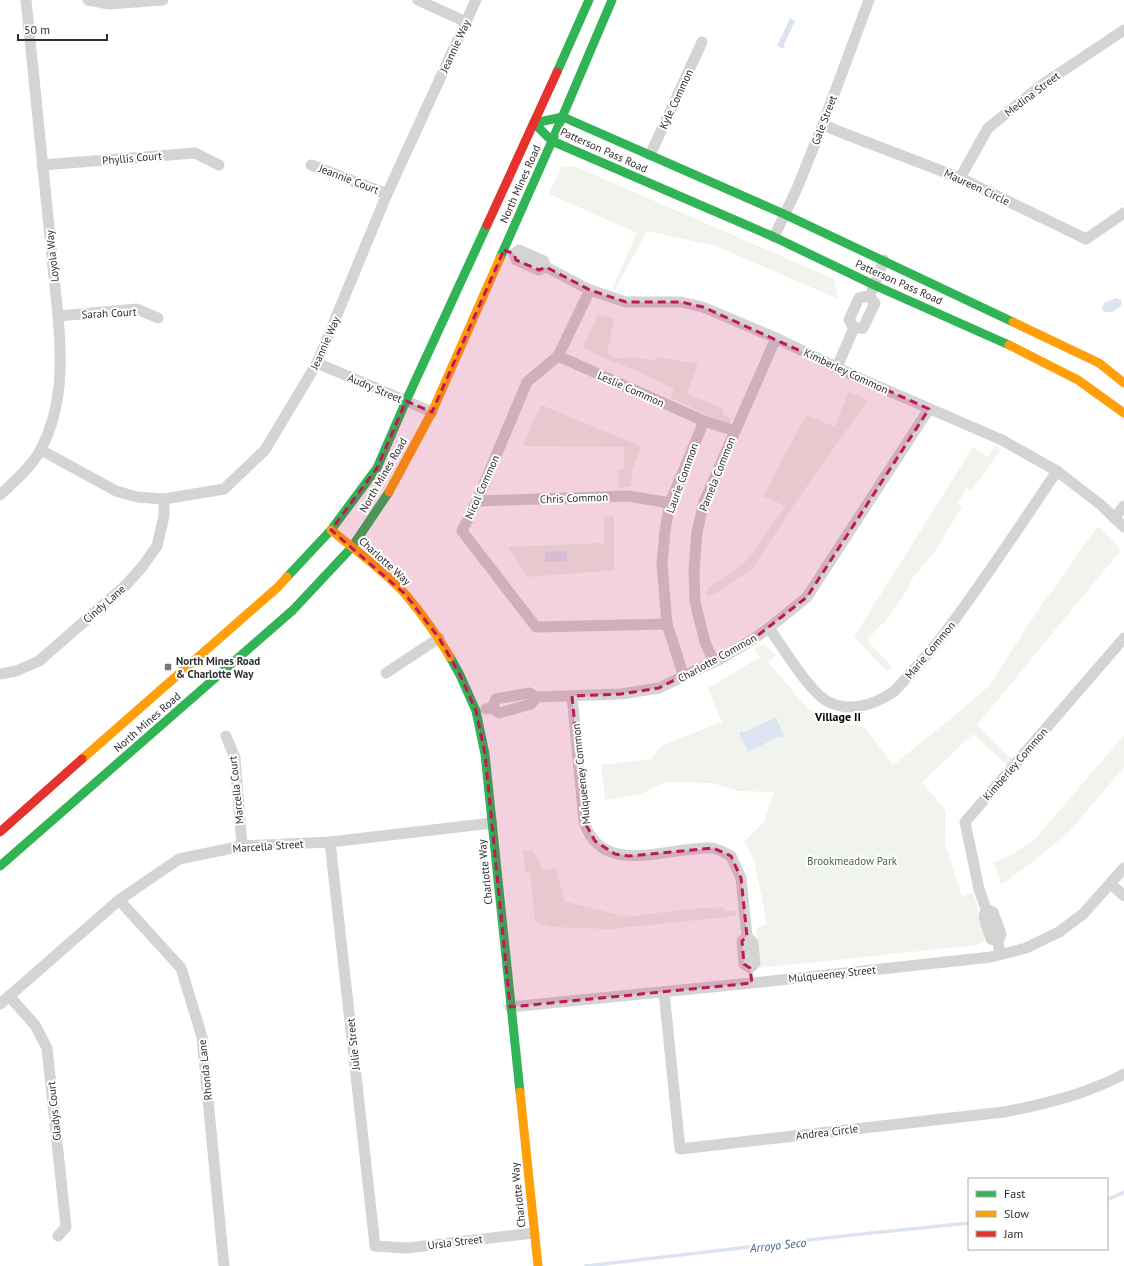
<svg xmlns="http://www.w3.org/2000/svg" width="1124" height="1266" viewBox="0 0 1124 1266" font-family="'PT Sans',sans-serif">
<rect width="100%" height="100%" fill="#fff"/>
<g fill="#f0f4ed">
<path d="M 574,166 L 834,279 L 838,299 L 716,246 L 647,231 L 615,290 L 612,289 L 637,233 L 549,194 L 561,167 Z"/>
<path d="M 598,315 L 614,319 L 607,353 L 618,359 L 630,357 L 656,361 L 657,357 L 698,364 L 687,393 L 723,409 L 723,414 L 731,419 L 730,423 L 727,424 L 671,398 L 674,389 L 635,370 L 608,360 L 583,347 Z"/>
<path d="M 848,392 L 868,400 L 793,506 L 752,569 L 713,595 L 705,595 L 709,587 L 722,579 L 745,562 L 786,506 L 763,497 L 806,415 L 835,427 Z"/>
<path d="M 541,405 L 641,446 L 632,470 L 631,486 L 619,488 L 618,470 L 624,469 L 624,447 L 523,446 Z"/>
<path d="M 996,445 L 1001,450 L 971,490 L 967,488 L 958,503 L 962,507 L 933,554 L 909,582 L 911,585 L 884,622 L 867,640 L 892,667 L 887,671 L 854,637 L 973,447 L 988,457 Z"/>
<path d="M 614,516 L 614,570 L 527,577 L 508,547 L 604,543 L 604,517 Z"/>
<path d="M 1098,526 L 1121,550 L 977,725 L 1013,761 L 1008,766 L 973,734 L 922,782 L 946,811 L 945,844 L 962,896 L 973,893 L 985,934 L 984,941 L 978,945 L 759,968 L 756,928 L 767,924 L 754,860 L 744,842 L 764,822 L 774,792 L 738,791 L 712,783 L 666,782 L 638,795 L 605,800 L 601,765 L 651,759 L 661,746 L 722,722 L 708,688 L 760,657 L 754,648 L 765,644 L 776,655 L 768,662 L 809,710 L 833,723 L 864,726 L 893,765 L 948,721 L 989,686 L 1032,619 Z"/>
<path d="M 1124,735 L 1124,767 L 1070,831 L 1039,857 L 1001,885 L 994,862 L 1008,857 L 1035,839 Z"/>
<path d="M 523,851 L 533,851 L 543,870 L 556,868 L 564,901 L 626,917 L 680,910 L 722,907 L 726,911 L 736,911 L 736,916 L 610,929 L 551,927 L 535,922 L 530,871 L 525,872 Z"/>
</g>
<g fill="#dbe4f0">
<path d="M 790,18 L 795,21 L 784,45 L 785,49 L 777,46 Z"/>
<path d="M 1117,298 L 1122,301 L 1121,306 L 1112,312 L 1105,312 L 1102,309 L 1104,303 Z"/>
<path d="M 567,551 L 567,561 L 545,562 L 545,552 Z"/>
<path d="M 776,717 L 784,736 L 781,737 L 780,736 L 748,752 L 739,733 L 742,731 L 743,733 Z"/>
</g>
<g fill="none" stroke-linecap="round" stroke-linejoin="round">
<g stroke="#dbe4f0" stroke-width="3.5">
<path d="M 1107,1200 L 1124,1192"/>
<path d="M 586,1266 L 843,1236 L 969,1223"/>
</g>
<g stroke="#d4d4d4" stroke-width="11">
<path d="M 88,0 L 109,4 L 163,0"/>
<path d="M 418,0 L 466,22"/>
<path d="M 823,124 L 835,130 L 960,178 L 1086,239 L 1124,213"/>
<path d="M 650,155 L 702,42"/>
<path d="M 42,165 L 195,153 L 219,165"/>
<path d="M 311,165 L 387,194"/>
<path d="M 960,178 L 988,128 L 1043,84 L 1124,30"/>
<path d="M 774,237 L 798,186 L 823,124 L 869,0"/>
<path d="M 514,254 L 519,250 L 544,261 L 546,267 L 590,290 L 626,302 L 681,302 L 703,307 L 776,338 L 859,378 L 1002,440 L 1057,471 L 1101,505 L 1124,527"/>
<path d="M 514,254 L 516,260 L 539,270 L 546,267"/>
<path d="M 590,290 L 558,356 L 527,382 L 477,501 L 462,531 L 536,627 L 667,624"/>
<path d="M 872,291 L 884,260"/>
<path d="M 58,316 L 137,309 L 158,318"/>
<path d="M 854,328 L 863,328 L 875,303 L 869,296"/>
<path d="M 854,328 L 849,320 L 859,298 L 869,296"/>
<path d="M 558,356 L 704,421 L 735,431"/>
<path d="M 317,363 L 432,412"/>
<path d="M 837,367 L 854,328"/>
<path d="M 41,450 L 116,491 L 137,497 L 164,499 L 224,489 L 265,450 L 317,363 L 387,194 L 476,0"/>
<path d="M 0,495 C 13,483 34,464 41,449 C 63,407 62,362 58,316 L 26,0"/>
<path d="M 477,501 L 628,496 L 670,503"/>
<path d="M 1114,518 L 1124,506"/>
<path d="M 769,628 C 782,646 809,691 827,701 C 849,713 874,705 893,692 C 898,688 903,682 907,677 C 923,660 937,644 950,626 C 988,575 1022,523 1057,471"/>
<path d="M 714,662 L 705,642 L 695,602 L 694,570 L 697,532 L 704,502 L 776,338"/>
<path d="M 386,673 L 439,638"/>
<path d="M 0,674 L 16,671 L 39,661 L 126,585 L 142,567 L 157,546 L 164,516 L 164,499"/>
<path d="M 684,677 L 667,624 L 662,564 L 665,530 L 670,503 L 704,421"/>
<path d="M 572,696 L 584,821 C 601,879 669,846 711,848 C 717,848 725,853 731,856 L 741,878 L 747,936 L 753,943 L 755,963 L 750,968"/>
<path d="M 492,708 L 496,699 L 529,693 L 537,697 L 621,694 L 659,688 L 720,659 L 752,640 L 769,628 L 807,597 L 929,409"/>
<path d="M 486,709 L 492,708 L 499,713 L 531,704 L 537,697"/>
<path d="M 226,736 L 235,758 L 242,846"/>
<path d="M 330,842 L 375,1246 L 407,1248 L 534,1233"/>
<path d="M 1111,884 L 1124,896"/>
<path d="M 119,900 L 181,968 L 202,1037 L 224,1266"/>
<path d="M 986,909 L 993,912 L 1001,934 L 998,941 L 999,948"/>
<path d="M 747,936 L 742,941 L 744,964 L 750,968"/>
<path d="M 998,941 L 991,939 L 984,917 L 986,909 L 979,889 L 965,822 L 1124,638"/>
<path d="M 664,992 L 680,1149 L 1004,1112 C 1046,1104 1086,1094 1124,1074"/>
<path d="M 9,996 L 35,1025 L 47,1048 L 66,1227 L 58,1236"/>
<path d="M 0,1004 L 119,900 L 179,859 L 242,846 L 330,842 L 492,823"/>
<path d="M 510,1007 L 752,983 L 991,957 L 1026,948 L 1059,932 L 1083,914 L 1124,868"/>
</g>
<g stroke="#30b455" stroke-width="9">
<path d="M 557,72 L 589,0"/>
<path d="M 534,123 L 552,141 L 774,237 L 874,285 L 1009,345"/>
<path d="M 534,123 L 563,117 L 784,214 L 1013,322"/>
<path d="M 500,258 L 552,141 L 612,0"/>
<path d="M 287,577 L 331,530 L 377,468 L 406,401 L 487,225"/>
<path d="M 450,657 L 460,675 L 476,711 L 485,754 L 520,1092"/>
<path d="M 0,866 L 293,610 L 352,547 L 389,492"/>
</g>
<g stroke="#ff9f0a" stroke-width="9">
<path d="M 1013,322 L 1099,363 L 1124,383"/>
<path d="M 1009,345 L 1078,380 L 1124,413"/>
<path d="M 389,492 L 432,412 L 500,258"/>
<path d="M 331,530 C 355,550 386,572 406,595 C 422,614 437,635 450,657"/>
<path d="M 82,759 L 278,587 L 287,577"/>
<path d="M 520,1092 L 538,1266"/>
</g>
<g stroke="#e5322d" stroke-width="9">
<path d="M 487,225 L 557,72"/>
<path d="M 0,832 L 82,759"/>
</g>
</g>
<path fill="#c2185b" fill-opacity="0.2" stroke="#c2185b" stroke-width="3" stroke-dasharray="8 5" stroke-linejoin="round" d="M 504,250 L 514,254 L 516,260 L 539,270 L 546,267 L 590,290 L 626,302 L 681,302 L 703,307 L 929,409 L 807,597 L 752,640 L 659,688 L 621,694 L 572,696 L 584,821 L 595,841 L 615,854 L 629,856 L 713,848 L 731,856 L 741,878 L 747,936 L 742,941 L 744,964 L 750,968 L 752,983 L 510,1007 L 485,754 L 476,711 L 460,675 L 439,638 L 405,594 L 331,530 L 377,468 L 406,401 L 432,412 Z"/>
<rect fill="#787878" stroke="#fff" stroke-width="1.5" x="164" y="663" width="8" height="8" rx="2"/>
<g text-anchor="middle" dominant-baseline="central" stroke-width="4" stroke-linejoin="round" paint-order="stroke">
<g font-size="11" fill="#2f2f2f" stroke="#fff">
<text transform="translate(455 46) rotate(-65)">Jeannie Way</text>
<text transform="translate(1032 94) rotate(-37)">Medina Street</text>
<text transform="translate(676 99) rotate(-65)">Kyle Common</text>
<text transform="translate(824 120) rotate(-69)">Gale Street</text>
<text transform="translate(604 150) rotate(24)">Patterson Pass Road</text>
<text transform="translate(132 158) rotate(-5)">Phyllis Court</text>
<text transform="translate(349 179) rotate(21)">Jeannie Court</text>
<text transform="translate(520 184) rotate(-66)">North Mines Road</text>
<text transform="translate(977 187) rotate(25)">Maureen Circle</text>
<text transform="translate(52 256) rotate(-96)">Loyola Way</text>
<text transform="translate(899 282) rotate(24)">Patterson Pass Road</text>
<text transform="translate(109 313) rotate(-3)">Sarah Court</text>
<text transform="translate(325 343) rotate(-66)">Jeannie Way</text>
<text transform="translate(846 371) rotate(25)">Kimberley Common</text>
<text transform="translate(375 388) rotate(23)">Audry Street</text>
<text transform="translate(631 389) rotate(24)">Leslie Common</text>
<text transform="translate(717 474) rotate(-68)">Pamela Common</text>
<text transform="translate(383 475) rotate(-60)">North Mines Road</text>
<text transform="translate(682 478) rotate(-70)">Laurie Common</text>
<text transform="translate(482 487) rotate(-66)">Nicol Common</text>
<text transform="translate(574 498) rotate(-2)">Chris Common</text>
<text transform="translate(385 561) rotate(42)">Charlotte Way</text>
<text transform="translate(104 604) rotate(-41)">Cindy Lane</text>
<text transform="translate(930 650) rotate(-50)">Marie Common</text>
<text transform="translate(717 658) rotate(-29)">Charlotte Common</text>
<text transform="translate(147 722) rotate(-41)">North Mines Road</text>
<text transform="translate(1015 764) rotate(-49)">Kimberley Common</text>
<text transform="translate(581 774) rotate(-96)">Mulqueeney Common</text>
<text transform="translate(236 790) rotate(-96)">Marcella Court</text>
<text transform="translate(268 846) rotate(-4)">Marcella Street</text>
<text transform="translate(485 872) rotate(-96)">Charlotte Way</text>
<text transform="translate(832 974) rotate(-6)">Mulqueeney Street</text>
<text transform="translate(353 1044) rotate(-96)">Julie Street</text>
<text transform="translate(205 1070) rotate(-96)">Rhonda Lane</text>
<text transform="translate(54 1111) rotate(-96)">Gladys Court</text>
<text transform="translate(827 1132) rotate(-7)">Andrea Circle</text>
<text transform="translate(518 1195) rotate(-96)">Charlotte Way</text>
<text transform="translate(455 1242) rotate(-7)">Ursla Street</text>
</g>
<g font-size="11" font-weight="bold" fill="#2f2f2f" stroke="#fff" text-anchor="start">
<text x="176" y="661">North Mines Road<tspan x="176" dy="13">&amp; Charlotte Way</tspan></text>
</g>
<g font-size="11" fill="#4c6740" stroke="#fff">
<text x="852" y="861">Brookmeadow Park</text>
</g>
<g font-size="12" font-weight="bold" fill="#000" stroke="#fff">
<text x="838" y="716">Village II</text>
</g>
<g font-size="12" font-style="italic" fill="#44648a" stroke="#fff">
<text transform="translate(778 1245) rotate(-6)">Arroyo Seco</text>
</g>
</g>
<rect x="968" y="1178" width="140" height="72" fill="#ffffff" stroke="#acacac"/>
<rect x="976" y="1191" width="20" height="6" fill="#30b455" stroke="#acacac"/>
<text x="1004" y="1198" font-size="12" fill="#2f2f2f">Fast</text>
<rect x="976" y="1211" width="20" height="6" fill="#ff9f0a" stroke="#acacac"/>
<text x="1004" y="1218" font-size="12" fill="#2f2f2f">Slow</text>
<rect x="976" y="1231" width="20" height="6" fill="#e5322d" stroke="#acacac"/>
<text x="1004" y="1238" font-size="12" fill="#2f2f2f">Jam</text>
<path d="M18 34v6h89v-6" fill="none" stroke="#2f2f2f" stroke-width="2"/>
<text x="24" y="34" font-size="12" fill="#2f2f2f" stroke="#ffffff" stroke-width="3" paint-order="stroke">50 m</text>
</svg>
